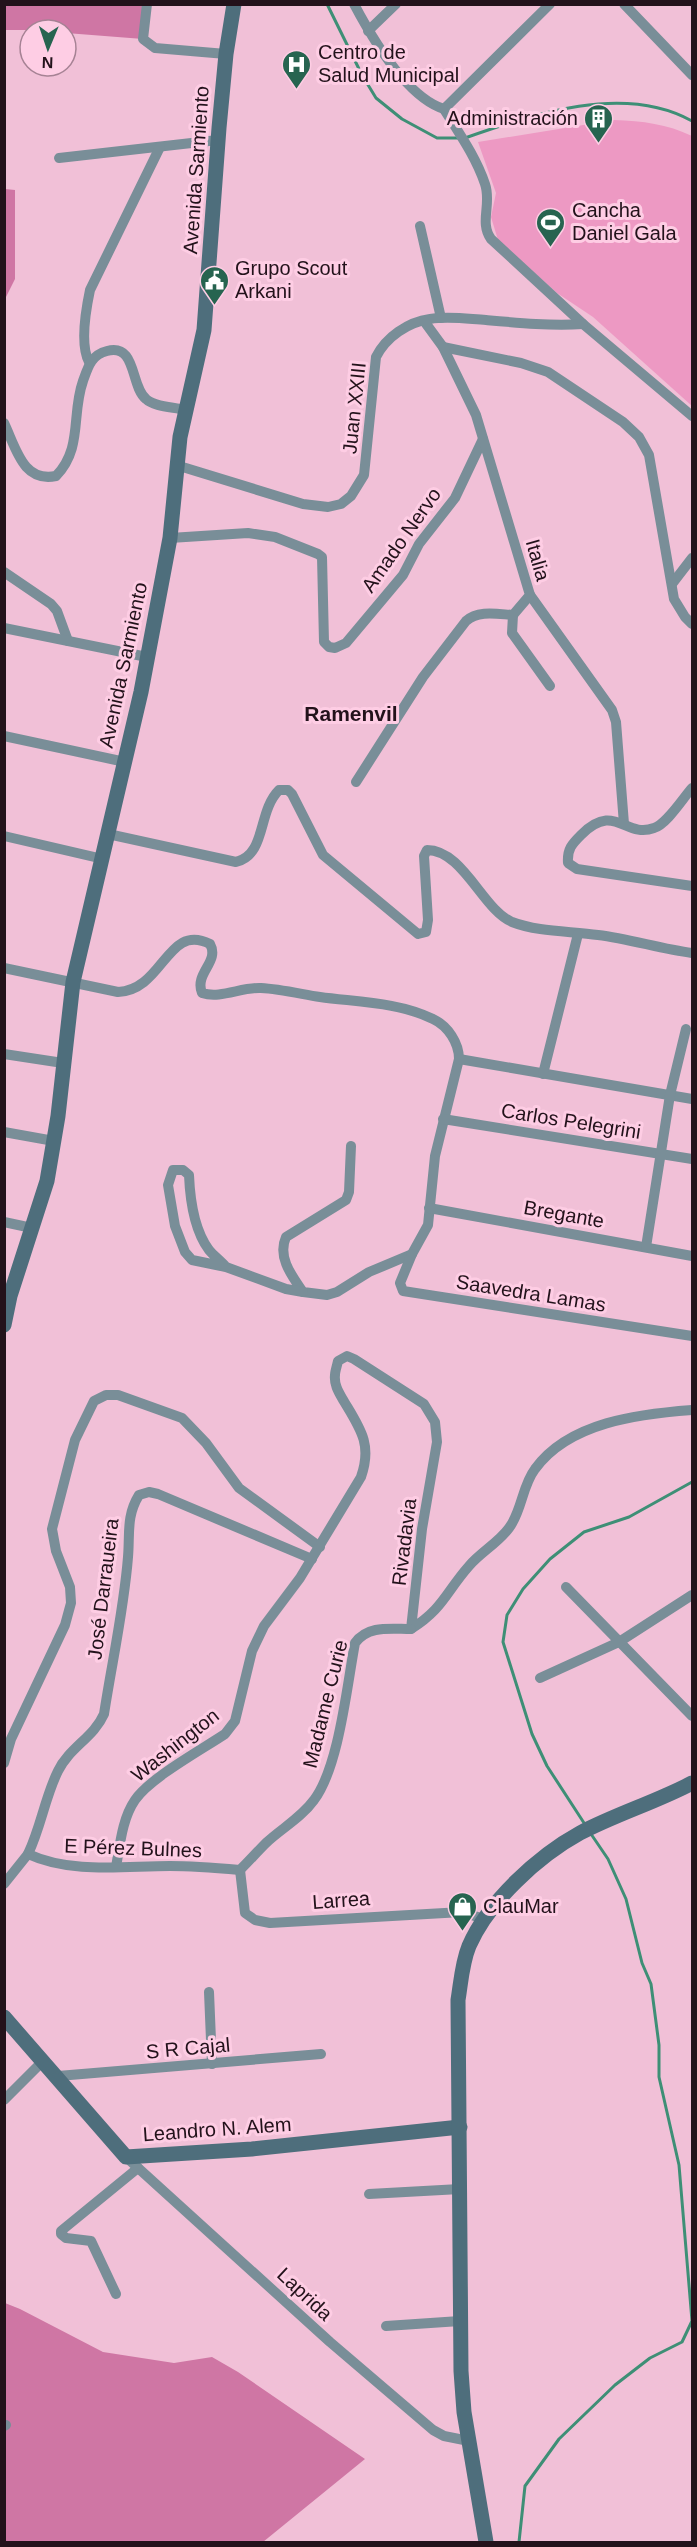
<svg xmlns="http://www.w3.org/2000/svg" width="697" height="2547" viewBox="0 0 697 2547" font-family="Arial,sans-serif">
<rect width="100%" height="100%" fill="#f1c0d7"/>
<path fill="#ed99c3" d="M 614,120 C 643,121 667,124 692,136 L 692,406 L 593,317 L 557,293 L 498,240 L 491,217 L 496,193 L 478,142 Z"/>
<g fill="#cf76a4">
<path d="M 4,5 L 147,5 L 143,39 L 66,33 L 66,30 L 5,30 Z"/>
<path d="M 5,189 L 15,190 L 15,279 L 5,299 Z"/>
<path d="M 5,2303 L 20,2309 L 103,2352 L 174,2363 L 212,2357 L 238,2372 L 365,2459 L 263,2542 L 5,2542 Z"/>
</g>
<g fill="none" stroke-linecap="round" stroke-linejoin="round">
<g stroke="#3e8f76" stroke-width="3">
<path d="M 327,4 L 362,75 L 376,98 L 402,119 L 437,138 L 459,138"/>
<path d="M 465,138 C 534,114 624,83 692,121"/>
<path d="M 586,1826 L 547,1766 L 532,1734 L 503,1642 L 507,1615 L 523,1589 L 550,1559 L 584,1532 L 629,1517 L 692,1482"/>
<path d="M 519,2542 L 525,2486 L 559,2439 L 615,2385 L 650,2358 L 682,2342 L 692,2321 L 679,2165 L 659,2077 L 659,2045 L 651,1984 L 642,1963 L 626,1899 L 608,1859 L 591,1834"/>
</g>
<g stroke="#798e98" stroke-width="10">
<path d="M 147,4 L 143,39 L 155,48 L 226,54"/>
<path d="M 354,4 C 372,38 406,97 444,109"/>
<path d="M 624,4 L 692,75"/>
<path d="M 368,31 L 396,4"/>
<path d="M 444,109 C 459,133 476,157 485,184 C 492,204 479,222 491,239 L 583,324 L 692,416"/>
<path d="M 444,109 L 550,4"/>
<path d="M 59,158 L 218,140"/>
<path d="M 420,226 L 441,318"/>
<path d="M 443,347 L 521,363 L 548,372 L 623,422 L 639,437 L 649,455 L 674,599 L 685,617 L 692,624"/>
<path d="M 89,362 C 80,345 86,309 90,290 L 160,147"/>
<path d="M 4,423 C 16,448 23,483 56,476 C 83,448 71,415 83,381 C 88,367 91,355 107,351 C 137,343 130,386 146,399 C 154,407 174,407 185,410"/>
<path d="M 176,465 L 303,504 L 328,507 L 341,504 L 351,496 L 364,475 L 376,357 C 386,337 408,322 430,319 C 449,316 468,319 486,320 C 519,323 551,326 583,324"/>
<path d="M 170,538 L 248,533 L 275,537 L 318,554 L 322,557 L 324,642 L 329,647 L 335,648 L 346,643 L 403,575 L 419,544 L 455,498 L 483,439"/>
<path d="M 4,572 L 51,604 L 57,611 L 68,641"/>
<path d="M 672,584 L 692,558"/>
<path d="M 530,595 L 612,710 L 616,722 L 624,824"/>
<path d="M 513,615 L 512,633 L 550,686"/>
<path d="M 4,628 L 147,657"/>
<path d="M 4,736 L 125,762"/>
<path d="M 356,782 L 423,677 L 466,621 C 478,610 497,614 513,615 L 530,595 L 476,415 L 443,347 L 424,321"/>
<path d="M 692,788 C 683,798 667,824 654,828 C 625,839 615,801 581,835 C 572,844 567,849 568,863 L 577,869 L 692,886"/>
<path d="M 108,834 L 236,862 C 267,854 257,812 279,790 L 288,790 L 292,794 L 323,855 L 418,934 L 426,932 L 428,920 L 424,856 L 427,850 C 463,850 483,910 512,922 C 538,932 570,931 598,935 C 630,939 661,949 692,953"/>
<path d="M 4,836 L 103,859"/>
<path d="M 4,968 L 118,992 C 164,990 167,922 210,944 C 220,962 194,973 202,993 C 221,999 241,987 261,988 C 280,989 301,994 320,997 C 356,1002 399,1002 433,1019 C 448,1026 459,1043 459,1059 L 435,1156 L 428,1225 L 412,1254 L 369,1272 L 337,1292 L 327,1295 L 303,1292 C 292,1276 277,1257 286,1237 L 346,1200 L 349,1192 L 351,1146"/>
<path d="M 4,1054 L 63,1063"/>
<path d="M 459,1059 L 692,1099"/>
<path d="M 543,1074 L 578,934"/>
<path d="M 443,1119 L 692,1159"/>
<path d="M 4,1132 L 54,1141"/>
<path d="M 429,1208 L 692,1256"/>
<path d="M 4,1222 L 32,1228"/>
<path d="M 646,1247 L 670,1095 L 686,1029"/>
<path d="M 412,1254 L 400,1283 L 403,1291 L 692,1336"/>
<path d="M 226,1267 C 221,1261 214,1256 209,1250 C 194,1230 190,1199 189,1175 L 183,1170 L 173,1170 L 168,1185 L 175,1226 L 185,1252 L 192,1260 L 226,1267 L 286,1289 L 303,1292"/>
<path d="M 566,1587 L 692,1716"/>
<path d="M 540,1678 L 619,1642 L 692,1595"/>
<path d="M 4,1763 L 11,1739 L 65,1625 L 71,1603 L 70,1587 L 56,1551 L 52,1529 L 75,1440 L 94,1401 L 106,1395 L 118,1395 L 182,1418 L 206,1443 L 239,1488 L 320,1547"/>
<path d="M 28,1854 C 41,1827 45,1797 58,1771 C 69,1748 94,1737 104,1714 C 112,1662 124,1609 128,1557 C 130,1534 126,1516 139,1495 L 149,1492 L 158,1494 L 312,1559"/>
<path d="M 116,1867 C 120,1845 122,1819 135,1800 C 150,1778 201,1750 225,1734 L 235,1721 L 252,1651 L 264,1626 L 300,1578 L 361,1477 C 373,1443 359,1427 342,1398 C 338,1391 334,1384 335,1375 C 335,1371 337,1366 338,1361 L 347,1356 L 354,1359 L 424,1404 L 435,1422 L 437,1442 L 422,1529 L 411,1629 C 443,1609 446,1592 469,1566 C 481,1552 498,1543 509,1528 C 522,1511 522,1486 535,1469 C 569,1422 639,1414 692,1410"/>
<path d="M 240,1870 C 249,1861 257,1852 266,1843 C 282,1828 301,1818 314,1800 C 339,1767 347,1685 355,1643 C 368,1625 390,1629 411,1629"/>
<path d="M 240,1870 L 245,1913 L 255,1920 L 270,1923 L 462,1912 L 484,1919"/>
<path d="M 4,1884 L 28,1854 C 71,1874 124,1866 170,1866 C 193,1866 217,1868 240,1870"/>
<path d="M 209,1992 L 212,2064"/>
<path d="M 58,2076 L 321,2054"/>
<path d="M 4,2100 L 43,2061"/>
<path d="M 126,2157 L 330,2342 L 433,2430 L 444,2436 L 469,2441"/>
<path d="M 369,2194 L 460,2189"/>
<path d="M 116,2294 L 91,2241 L 66,2238 L 61,2234 L 61,2231 L 138,2168"/>
<path d="M 386,2326 L 460,2321"/>
<path d="M 4,2426 L 6,2425"/>
</g>
<g stroke="#4e6e7c" stroke-width="15">
<path d="M 4,1325 L 10,1296 L 47,1181 L 58,1116 L 73,982 L 141,692 L 170,538 L 180,437 L 204,330 L 219,128 L 226,54 L 234,4"/>
<path d="M 4,2017 L 126,2157 L 252,2149 L 460,2127"/>
<path d="M 486,2542 L 464,2412 L 461,2371 L 458,2000 C 461,1982 462,1963 469,1946 C 488,1902 538,1856 580,1833 C 616,1814 656,1802 692,1783"/>
</g>
</g>
<defs>
<symbol id="hospital-pin" viewBox="-11 -11 22 30"><path d="M0 17L-7.5 6A9.5 9.5 0 1 1 7.5 6Z" fill="#276450" stroke="#fecde4"/><path d="M-5-5h3v3.5h4V-5h3V5h-3V1.5h-4V5h-3Z" fill="#fff"/></symbol>
<symbol id="building-pin" viewBox="-11 -11 22 30"><path d="M0 17L-7.5 6A9.5 9.5 0 1 1 7.5 6Z" fill="#276450" stroke="#fecde4"/><path d="M-4-6H4V6H1V3H-1V6H-4ZM-2.5-4.3h1.7v1.8h-1.7ZM.8-4.3h1.7v1.8H.8ZM-2.5-1h1.7V.8h-1.7ZM.8-1h1.7V.8H.8Z" fill="#fff"/></symbol>
<symbol id="stadium-pin" viewBox="-11 -11 22 30"><path d="M0 17L-7.5 6A9.5 9.5 0 1 1 7.5 6Z" fill="#276450" stroke="#fecde4"/><path d="M0-5a6.5 5 0 1 0 0 10a6.5 5 0 1 0 0-10ZM-3.5-1.8h7v3.6h-7Z" fill="#fff"/></symbol>
<symbol id="civic-pin" viewBox="-11 -11 22 30"><path d="M0 17L-7.5 6A9.5 9.5 0 1 1 7.5 6Z" fill="#276450" stroke="#fecde4"/><path d="M-.6-6.5H3V-4.5H.6V-3L4-1V1h2V6H-6V1h2V-1L-.6-3ZM-1.2 2.5V6h2.4V2.5Z" fill="#fff"/></symbol>
<symbol id="shop-pin" viewBox="-11 -11 22 30"><path d="M0 17L-7.5 6A9.5 9.5 0 1 1 7.5 6Z" fill="#276450" stroke="#fecde4"/><path d="M-5-2.5h2.3a2.7 3.5 0 0 1 5.4 0H5L5.5 6h-11ZM-1.5-2.5h3a1.5 2.3 0 0 0-3 0Z" fill="#fff"/></symbol>
</defs>
<g fill-rule="evenodd">
<use href="#hospital-pin" x="280" y="48" width="33" height="45"/>
<use href="#building-pin" x="582" y="102" width="33" height="45"/>
<use href="#stadium-pin" x="534" y="206" width="33" height="45"/>
<use href="#civic-pin" x="198" y="264" width="33" height="45"/>
<use href="#shop-pin" x="446" y="1890" width="33" height="45"/>
</g>
<g text-anchor="middle" dominant-baseline="central" stroke-width="6" stroke-linejoin="round" paint-order="stroke">
<g font-size="20" fill="#23121b" stroke="#fecde4" text-anchor="start">
<text x="318" y="52">Centro de<tspan x="318" dy="23">Salud Municipal</tspan></text>
<text x="578" y="118" text-anchor="end">Administración</text>
<text x="572" y="210">Cancha<tspan x="572" dy="23">Daniel Gala</tspan></text>
<text x="235" y="268">Grupo Scout<tspan x="235" dy="23">Arkani</tspan></text>
<text x="483" y="1906">ClauMar</text>
</g>
<g font-size="20" fill="#23121b" stroke="#fecde4">
<text transform="translate(196 170) rotate(-86)">Avenida Sarmiento</text>
<text transform="translate(354 408) rotate(-84)">Juan XXIII</text>
<text transform="translate(401 540) rotate(-55)">Amado Nervo</text>
<text transform="translate(538 560) rotate(74)">Italia</text>
<text transform="translate(123 665) rotate(-78)">Avenida Sarmiento</text>
<text transform="translate(571 1121) rotate(9)">Carlos Pelegrini</text>
<text transform="translate(564 1214) rotate(10)">Bregante</text>
<text transform="translate(531 1293) rotate(9)">Saavedra Lamas</text>
<text transform="translate(404 1542) rotate(-83)">Rivadavia</text>
<text transform="translate(103 1589) rotate(-83)">José Darraueira</text>
<text transform="translate(325 1704) rotate(-76)">Madame Curie</text>
<text transform="translate(175 1745) rotate(-38)">Washington</text>
<text transform="translate(133 1848) rotate(2)">E Pérez Bulnes</text>
<text transform="translate(341 1900) rotate(-4)">Larrea</text>
<text transform="translate(188 2048) rotate(-5)">S R Cajal</text>
<text transform="translate(217 2129) rotate(-4)">Leandro N. Alem</text>
<text transform="translate(305 2294) rotate(43)">Laprida</text>
</g>
<g font-size="21" font-weight="bold" fill="#23121b" stroke="#fecde4">
<text x="351" y="713">Ramenvil</text>
</g>
</g>
<rect width="697" height="2547" fill="none" stroke="#23121b" stroke-width="12"/>
<g transform="translate(48 48) rotate(182)"><circle r="28" fill="#fecde4" stroke="#a68294" stroke-width="1.5"/>
<path d="M0-4.5L10 22L0 15L-10 22Z" fill="#276450"/>
<text y="-9" font-size="16" font-weight="bold" text-anchor="middle" fill="#23121b">N</text>
</g>
</svg>
